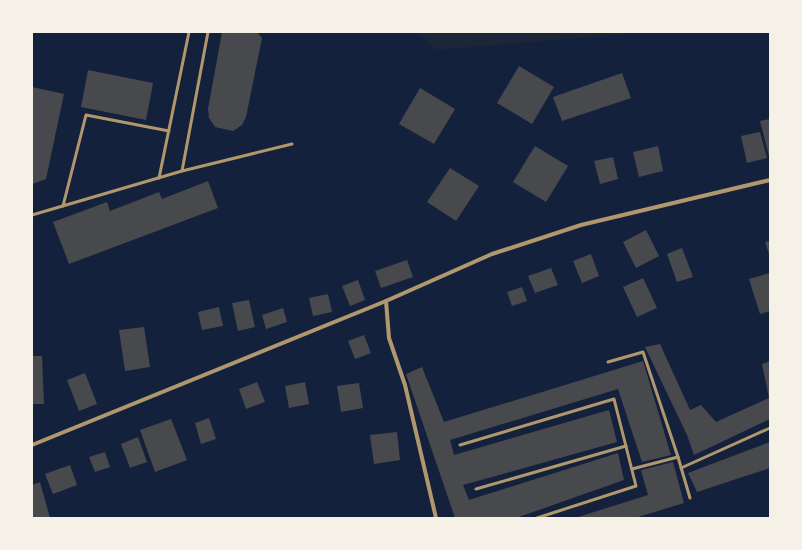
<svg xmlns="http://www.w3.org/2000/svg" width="802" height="550" viewBox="0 0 802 550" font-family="Rubik,sans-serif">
<rect width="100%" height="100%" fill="#14213d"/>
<path fill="#1d2539" d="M 418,32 L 650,32 L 436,50 Z"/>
<g fill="#48494c">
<path d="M 222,32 L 257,32 L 262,38 L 246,117 L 242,125 L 233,131 L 215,127 L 209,118 L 208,109 Z"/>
<path d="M 519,66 L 554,87 L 532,124 L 497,103 Z"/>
<path d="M 88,70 L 153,83 L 146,120 L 81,107 Z"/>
<path d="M 622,73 L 631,98 L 562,121 L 553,97 Z"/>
<path d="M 32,87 L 64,94 L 46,179 L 32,184 Z"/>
<path d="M 420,88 L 455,109 L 434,144 L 399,124 Z"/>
<path d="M 770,119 L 770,156 L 769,156 L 760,121 Z"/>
<path d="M 760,132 L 767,158 L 747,163 L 741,136 Z"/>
<path d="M 535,146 L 568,166 L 546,202 L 513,182 Z"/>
<path d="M 658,146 L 663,171 L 639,177 L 633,152 Z"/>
<path d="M 613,157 L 618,179 L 600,184 L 594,161 Z"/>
<path d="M 450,168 L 479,186 L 456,221 L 427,202 Z"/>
<path d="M 208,181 L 218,208 L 69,264 L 53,222 L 107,202 L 110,211 L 159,192 L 162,199 Z"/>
<path d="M 646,230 L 659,256 L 636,268 L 623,242 Z"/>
<path d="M 770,241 L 770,257 L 765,242 Z"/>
<path d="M 682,248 L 693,277 L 677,282 L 667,254 Z"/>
<path d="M 591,254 L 599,276 L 582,283 L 573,261 Z"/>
<path d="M 407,260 L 413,277 L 381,288 L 375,271 Z"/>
<path d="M 551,268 L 558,285 L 535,293 L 528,276 Z"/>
<path d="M 770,273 L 770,311 L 760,314 L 749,279 Z"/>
<path d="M 643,278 L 657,308 L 637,317 L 623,287 Z"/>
<path d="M 358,280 L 365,300 L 350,306 L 342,286 Z"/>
<path d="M 522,287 L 527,301 L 512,306 L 507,292 Z"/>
<path d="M 328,294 L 332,312 L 313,316 L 309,298 Z"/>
<path d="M 249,300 L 255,327 L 238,331 L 232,303 Z"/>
<path d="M 219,307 L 223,326 L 202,330 L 198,312 Z"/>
<path d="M 283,308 L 287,322 L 266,329 L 262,315 Z"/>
<path d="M 144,327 L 150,367 L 125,371 L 119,330 Z"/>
<path d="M 364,335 L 371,353 L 355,359 L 348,341 Z"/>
<path d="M 660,344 L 690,410 L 701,405 L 716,422 L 769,398 L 762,364 L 770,361 L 770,419 L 694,455 L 687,435 L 645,347 Z"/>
<path d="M 32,356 L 42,356 L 44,404 L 32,404 Z"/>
<path d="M 643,361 L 671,455 L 642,462 L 618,389 L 450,440 L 454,455 L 609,410 L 617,442 L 463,485 L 469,500 L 618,453 L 624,480 L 516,518 L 455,518 L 406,374 L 422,367 L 444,422 Z"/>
<path d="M 85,373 L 97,404 L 79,411 L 67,380 Z"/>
<path d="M 257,382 L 265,402 L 246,409 L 239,389 Z"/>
<path d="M 305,382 L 309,404 L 289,408 L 285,386 Z"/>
<path d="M 359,383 L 363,408 L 341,412 L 337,386 Z"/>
<path d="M 209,418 L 216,439 L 201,444 L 195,423 Z"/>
<path d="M 171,419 L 187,460 L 155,472 L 140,430 Z"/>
<path d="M 397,432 L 400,460 L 374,464 L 370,435 Z"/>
<path d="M 138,437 L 147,462 L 130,468 L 121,444 Z"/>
<path d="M 770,442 L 770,468 L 697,492 L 688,473 Z"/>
<path d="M 105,452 L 110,467 L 95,472 L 89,457 Z"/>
<path d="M 673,462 L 684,503 L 635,518 L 575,518 L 648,495 L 641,470 Z"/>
<path d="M 70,465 L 77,485 L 53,494 L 45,474 Z"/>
<path d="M 40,482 L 50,518 L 32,518 L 32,485 Z"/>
</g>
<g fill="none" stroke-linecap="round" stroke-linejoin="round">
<g stroke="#b1986c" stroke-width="3">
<path d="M 182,171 L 208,32"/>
<path d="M 159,178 L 189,32"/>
<path d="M 63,206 L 86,115 L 169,131"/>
<path d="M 32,215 L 182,171 L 292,144"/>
<path d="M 608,362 L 643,352 L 678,457 L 632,469"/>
<path d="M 460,445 L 614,399 L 636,486 L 537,518"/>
<path d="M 678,457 L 690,498"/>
<path d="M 681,468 L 770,428"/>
<path d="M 476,489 L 626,446"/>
</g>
<g stroke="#b1986c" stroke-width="4">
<path d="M 386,301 L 389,338 L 405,385 L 436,518"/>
<path d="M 32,445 L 386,301 L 492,254 L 581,225 L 770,180"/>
</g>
</g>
<rect width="802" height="550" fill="none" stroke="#f6f1e7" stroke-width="66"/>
</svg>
